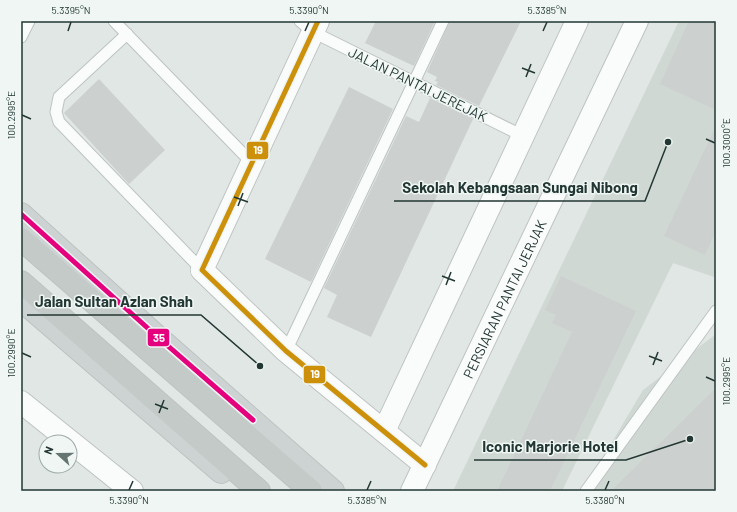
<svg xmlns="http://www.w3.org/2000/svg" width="737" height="512" viewBox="0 0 737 512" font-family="Barlow,sans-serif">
<rect width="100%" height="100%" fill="#e1e7e4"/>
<g fill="#d0d8d4">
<path d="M 679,21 L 716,21 L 716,274 L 714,277 L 673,263 L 562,491 L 453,491 Z"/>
<path d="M 716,334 L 716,491 L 583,491 L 643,390 Z"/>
</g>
<g fill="#ccd0cf">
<path d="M 376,21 L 435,21 L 414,66 L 365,43 Z"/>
<path d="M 450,21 L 521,21 L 479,106 L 436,85 L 438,82 L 435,81 L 437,77 L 427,72 Z"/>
<path d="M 689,21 L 716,21 L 716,110 L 660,84 Z"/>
<path d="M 99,79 L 165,150 L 129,184 L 64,113 Z"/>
<path d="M 349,87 L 393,109 L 311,282 L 265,259 Z"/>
<path d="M 430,98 L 473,119 L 371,337 L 327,317 L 337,295 L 324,288 L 406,116 L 419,122 Z"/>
<path d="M 716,126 L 716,231 L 705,255 L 664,236 Z"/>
<path d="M 561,276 L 636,311 L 550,491 L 497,491 L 572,332 L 552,323 L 556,315 L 545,310 Z"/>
<path d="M 716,388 L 716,491 L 611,491 Z"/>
</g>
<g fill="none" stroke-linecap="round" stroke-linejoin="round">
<defs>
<g id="service">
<path d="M 114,21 L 252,163"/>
<path d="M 300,21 L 313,32 L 523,136"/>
<path d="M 127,34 L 59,97 L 56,112 L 59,122 L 202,270"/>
<path d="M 21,37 L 29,21"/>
<path d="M 286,351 L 443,21"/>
<path d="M 586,491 L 716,311"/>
</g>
<g id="minor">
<path d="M 318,21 L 202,270 L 286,351 L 425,465"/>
<path d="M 21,402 L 132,491"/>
<path d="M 384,431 L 577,21"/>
<path id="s1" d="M 412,491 L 637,21"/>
</g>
<g id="primary">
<path d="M 21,214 L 152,332 L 333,491"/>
<path d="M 21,300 L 221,472"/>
</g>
<g id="trunk">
<path d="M 21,239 L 311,491"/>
<path d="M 21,282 L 259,491"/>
</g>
</defs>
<use href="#service" stroke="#bec4c1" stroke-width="13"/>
<use href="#minor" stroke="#bec4c1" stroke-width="24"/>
<use href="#primary" stroke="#bcc3c1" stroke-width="24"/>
<use href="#trunk" stroke="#bcc3c1" stroke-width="24"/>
<use href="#service" stroke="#fafbfb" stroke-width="11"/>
<use href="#minor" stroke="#fafbfb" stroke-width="22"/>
<use href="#primary" stroke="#cdd3d2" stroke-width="22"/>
<use href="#trunk" stroke="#c4cac8" stroke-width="22"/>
<defs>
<path id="bus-1" d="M 318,21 L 202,270 L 286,351 L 425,465"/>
<path id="bus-2" d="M 21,214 L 152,332 L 253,420"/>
</defs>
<use href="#bus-1" stroke="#eff6f3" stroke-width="8"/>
<use href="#bus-2" stroke="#eff6f3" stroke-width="8"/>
<use href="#bus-1" stroke="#cc900a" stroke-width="5"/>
<use href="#bus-2" stroke="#e5007d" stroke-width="5"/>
</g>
<path fill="none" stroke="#223733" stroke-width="1.5" d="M 68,31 L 71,22M 305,31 L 309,22M 543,31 L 547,22M 522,68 L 535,73M 526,77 L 531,64M 22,115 L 31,119M 706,139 L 715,143M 234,197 L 248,202M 238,206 L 243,193M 442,276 L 455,281M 446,285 L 451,272M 22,353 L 31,357M 649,356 L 662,361M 653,365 L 658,352M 706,377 L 715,381M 155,404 L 168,409M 159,413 L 164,400M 129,490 L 133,481M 367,490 L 371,481M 605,490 L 609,481"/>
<g text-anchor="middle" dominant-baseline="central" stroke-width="3" stroke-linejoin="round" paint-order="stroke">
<g font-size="14" fill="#223733" stroke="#eff6f3">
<text transform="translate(418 84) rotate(26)">JALAN PANTAI JEREJAK</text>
<text stroke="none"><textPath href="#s1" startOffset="213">PERSIARAN PANTAI JERJAK</textPath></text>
</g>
</g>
<path fill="none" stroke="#223733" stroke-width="1.5" d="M668 142L645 201H394M260 366L201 315H27M690 439L626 460H474"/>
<g fill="#223733" stroke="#eff6f3" stroke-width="1.5">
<circle cx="668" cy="142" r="4"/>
<circle cx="260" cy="366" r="4"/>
<circle cx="690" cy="439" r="4"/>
</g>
<g font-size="15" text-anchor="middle" font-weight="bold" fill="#223733" stroke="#eff6f3" stroke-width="3" stroke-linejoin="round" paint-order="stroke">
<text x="520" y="193">Sekolah Kebangsaan Sungai Nibong</text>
<text x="114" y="307">Jalan Sultan Azlan Shah</text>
<text x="550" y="452">Iconic Marjorie Hotel</text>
</g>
<g stroke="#eff6f3" stroke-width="1.5">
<rect x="246" y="141" width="23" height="19" rx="4" fill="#cc900a"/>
<rect x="147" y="328" width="23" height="19" rx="4" fill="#e5007d"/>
<rect x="303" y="365" width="23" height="19" rx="4" fill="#cc900a"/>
</g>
<g font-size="11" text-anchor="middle" font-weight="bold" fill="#fff">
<text x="258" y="154">19</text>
<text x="159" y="342">35</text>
<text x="315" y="378">19</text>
</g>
<rect width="737" height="512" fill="none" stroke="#eff6f3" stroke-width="44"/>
<g transform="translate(58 454) rotate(291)"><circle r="19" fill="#eff6f3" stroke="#9daaa6"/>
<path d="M0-3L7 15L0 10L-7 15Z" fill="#657571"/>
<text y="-6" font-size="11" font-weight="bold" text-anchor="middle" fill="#223733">N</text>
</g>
<rect x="22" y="22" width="693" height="468" fill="none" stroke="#223733" stroke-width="1.5"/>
<g font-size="10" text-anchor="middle" fill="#223733">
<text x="71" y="14">5.3395°N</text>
<text x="309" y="14">5.3390°N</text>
<text x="547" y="14">5.3385°N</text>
<text transform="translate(11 115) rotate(-90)" y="4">100.2995°E</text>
<text transform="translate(726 143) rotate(-90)" y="4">100.3000°E</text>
<text transform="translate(11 353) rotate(-90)" y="4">100.2990°E</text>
<text transform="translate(726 381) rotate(-90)" y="4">100.2995°E</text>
<text x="129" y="504">5.3390°N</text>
<text x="367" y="504">5.3385°N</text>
<text x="605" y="504">5.3380°N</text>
</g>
</svg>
